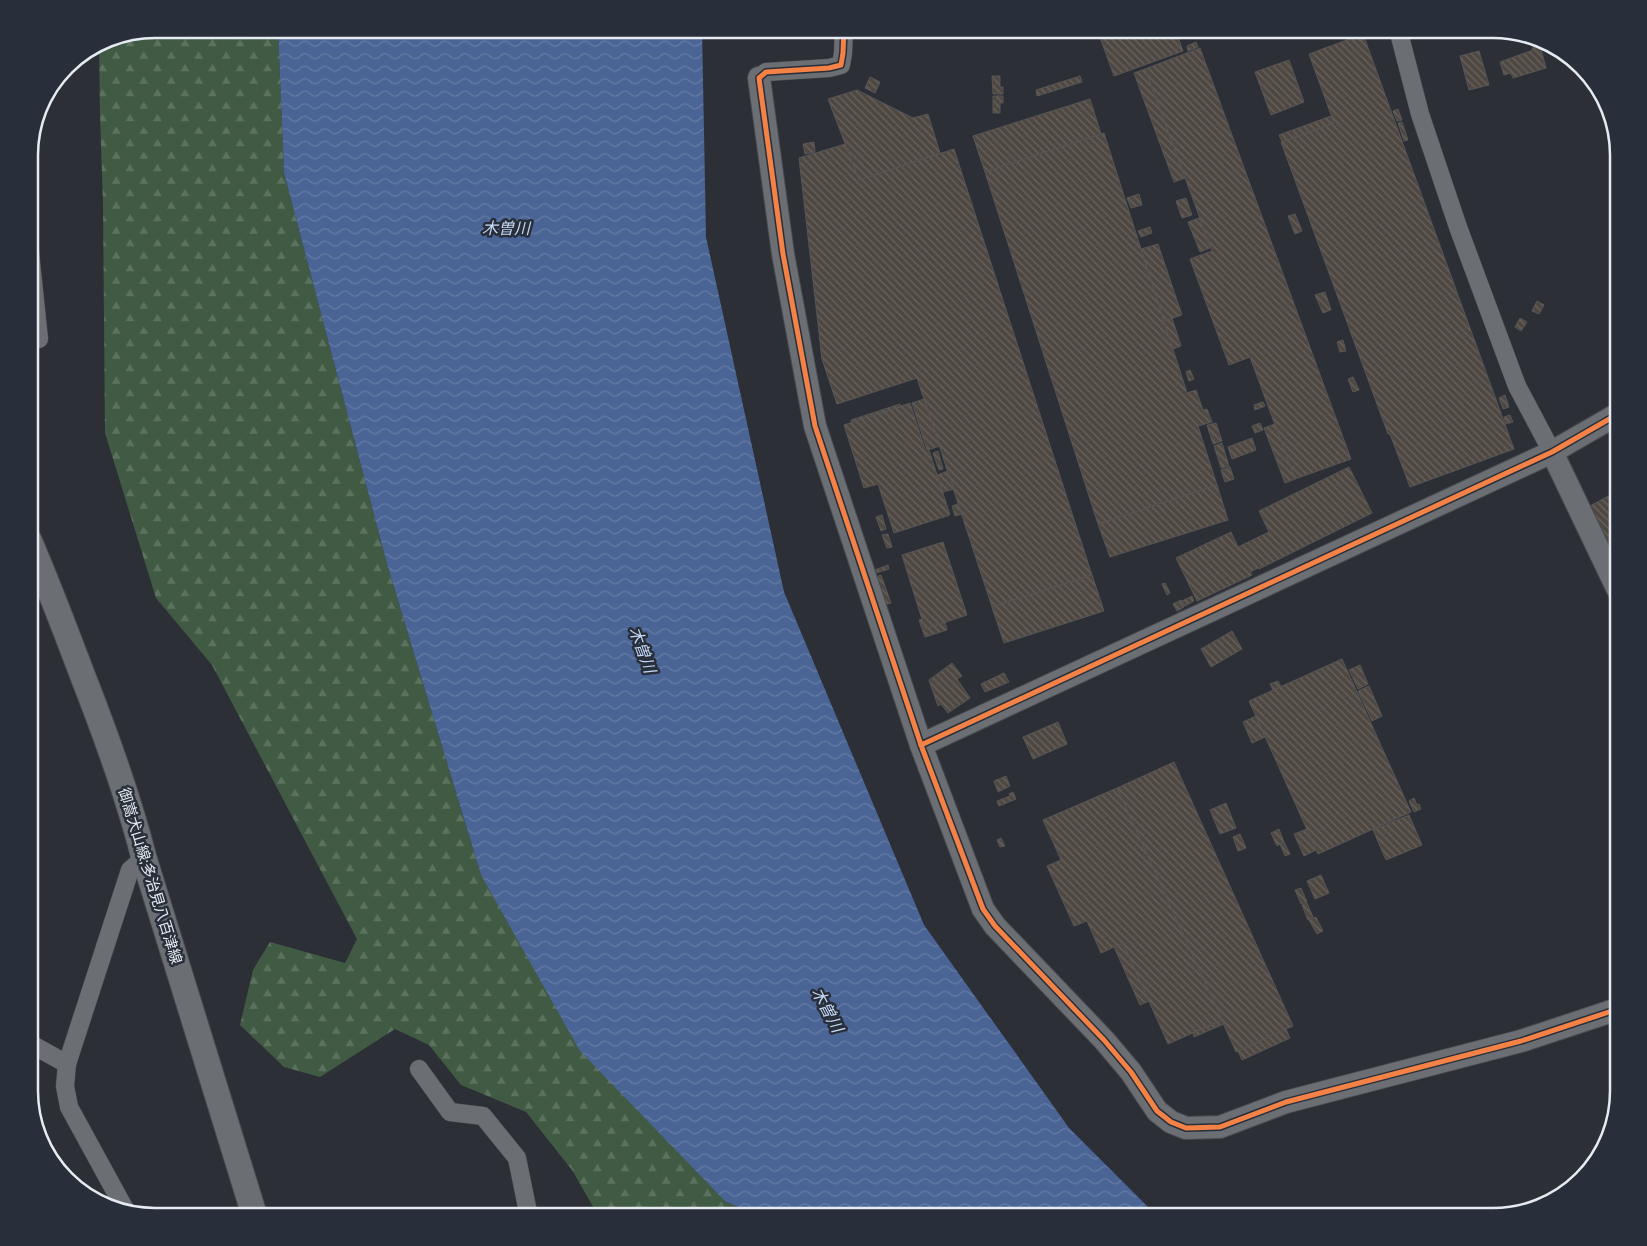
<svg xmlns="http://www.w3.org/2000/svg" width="1647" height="1246" viewBox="0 0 1647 1246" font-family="'Nunito Sans','Noto Sans JP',sans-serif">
<defs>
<pattern id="forest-firs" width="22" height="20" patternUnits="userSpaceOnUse" patternTransform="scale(1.25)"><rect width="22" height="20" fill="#405a43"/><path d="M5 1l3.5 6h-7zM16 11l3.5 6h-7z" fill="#5c725f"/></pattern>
<pattern id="water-waves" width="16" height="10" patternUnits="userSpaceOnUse" patternTransform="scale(1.25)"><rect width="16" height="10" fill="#4a6595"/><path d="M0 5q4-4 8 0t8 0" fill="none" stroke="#647ba4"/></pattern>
<pattern id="building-back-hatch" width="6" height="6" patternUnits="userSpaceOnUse" patternTransform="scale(1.25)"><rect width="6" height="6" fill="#4f4842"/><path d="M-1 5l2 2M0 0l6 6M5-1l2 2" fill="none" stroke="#68635e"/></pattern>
</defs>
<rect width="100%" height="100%" fill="#2c3036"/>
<path fill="url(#forest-firs)" d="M 155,29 L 278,29 L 284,173 L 387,564 L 481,875 L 726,1202 L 764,1217 L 599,1217 L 572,1170 L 526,1112 L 461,1085 L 429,1045 L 395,1029 L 320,1077 L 284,1067 L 240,1025 L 253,970 L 270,942 L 345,963 L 357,939 L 212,665 L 156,598 L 105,433 L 103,204 L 100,115 L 99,43 L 107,38 Z"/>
<path fill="url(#water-waves)" d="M 278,29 L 702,29 L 706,237 L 784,592 L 924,925 L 1069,1128 L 1158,1217 L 764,1217 L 726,1202 L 580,1051 L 481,875 L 387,564 L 284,173 Z"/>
<g fill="url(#building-back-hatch)" stroke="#565556">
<path d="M 1086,29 L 1094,29 L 1096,34 L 1089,37 Z"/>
<path d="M 1097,29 L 1175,29 L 1183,51 L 1114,76 Z"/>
<path d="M 1363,34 L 1514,449 L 1410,487 L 1390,434 L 1388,434 L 1281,142 L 1334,123 L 1309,54 Z"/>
<path d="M 1196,42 L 1198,47 L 1188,51 L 1187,46 Z"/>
<path d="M 1540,46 L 1546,68 L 1513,78 L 1511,73 L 1504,75 L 1500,62 L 1533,50 L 1532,48 Z"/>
<path d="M 1554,47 L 1566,53 L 1554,56 L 1552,48 Z"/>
<path d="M 1200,48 L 1351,459 L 1295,479 L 1250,357 L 1229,365 L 1190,259 L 1212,251 L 1145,69 Z"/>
<path d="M 1479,51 L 1489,85 L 1469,90 L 1460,56 Z"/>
<path d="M 1289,60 L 1304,102 L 1271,115 L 1255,72 Z"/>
<path d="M 1145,69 L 1185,178 L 1174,182 L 1134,73 Z"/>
<path d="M 992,76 L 1000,76 L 1000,87 L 1003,87 L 1003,94 L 993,94 Z"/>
<path d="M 1080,76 L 1082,82 L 1037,96 L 1036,90 Z"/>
<path d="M 870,77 L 880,82 L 875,93 L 865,88 Z"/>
<path d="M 857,90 L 913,118 L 928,114 L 940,153 L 859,180 L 828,99 Z"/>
<path d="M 993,96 L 1003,96 L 1003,103 L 1000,103 L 1000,113 L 993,113 Z"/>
<path d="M 1090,99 L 1101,134 L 985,172 L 973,136 Z"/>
<path d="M 1398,109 L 1402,120 L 1397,121 L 1393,111 Z"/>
<path d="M 1331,116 L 1334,123 L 1282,142 L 1279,135 Z"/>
<path d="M 1402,122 L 1408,140 L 1404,141 L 1398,123 Z"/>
<path d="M 1104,133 L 1187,393 L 1196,390 L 1203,410 L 1207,409 L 1212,422 L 1198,426 L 1217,485 L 1098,524 L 985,172 Z"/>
<path d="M 814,142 L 815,152 L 805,154 L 803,144 Z"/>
<path d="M 845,144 L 859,180 L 954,149 L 1092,575 L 992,607 L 917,378 L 837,404 L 822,359 L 799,158 Z"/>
<path d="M 1139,194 L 1142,205 L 1131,208 L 1127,198 Z"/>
<path d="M 1186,198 L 1192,215 L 1182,218 L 1176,201 Z"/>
<path d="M 1295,214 L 1302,231 L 1295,234 L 1288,216 Z"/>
<path d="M 1199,218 L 1210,248 L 1200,252 L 1188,222 Z"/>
<path d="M 1150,227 L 1152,233 L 1141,237 L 1138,231 Z"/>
<path d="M 1158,244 L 1182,315 L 1164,321 L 1141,249 Z"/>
<path d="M 1325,292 L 1331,310 L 1323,313 L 1315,295 Z"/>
<path d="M 1537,301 L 1544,305 L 1539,314 L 1532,311 Z"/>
<path d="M 1172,318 L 1181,346 L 1173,349 L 1164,321 Z"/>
<path d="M 1520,318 L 1527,322 L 1521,331 L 1515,327 Z"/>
<path d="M 1343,340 L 1346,351 L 1340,352 L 1337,342 Z"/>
<path d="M 1190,370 L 1194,379 L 1189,381 L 1186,372 Z"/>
<path d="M 1353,377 L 1359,390 L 1353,392 L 1348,379 Z"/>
<path d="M 1505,395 L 1509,407 L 1503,409 L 1499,398 Z"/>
<path d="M 924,399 L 940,446 L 927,450 L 912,403 Z"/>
<path d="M 1263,402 L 1265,406 L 1255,410 L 1254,405 Z"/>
<path d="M 910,403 L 926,452 L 929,450 L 950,515 L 894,533 L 878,484 L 864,488 L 844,425 Z"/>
<path d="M 900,404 L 900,407 L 852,422 L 851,420 Z"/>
<path d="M 1510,415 L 1513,422 L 1506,424 L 1504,417 Z"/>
<path d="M 1216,423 L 1222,441 L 1213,444 L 1207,425 Z"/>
<path d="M 1260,423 L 1263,430 L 1255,433 L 1252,426 Z"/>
<path d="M 1275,424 L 1295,479 L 1285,483 L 1264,428 Z"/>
<path d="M 1252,438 L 1256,450 L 1232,459 L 1228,447 Z"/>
<path d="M 1222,443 L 1229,466 L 1221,468 L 1214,446 Z"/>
<path d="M 938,451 L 943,469 L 939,470 L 933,453 Z"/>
<path d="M 1230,467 L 1234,479 L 1225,482 L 1221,470 Z"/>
<path d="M 1349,467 L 1372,513 L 1259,569 L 1258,568 L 1250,572 L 1252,575 L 1197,601 L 1176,558 L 1231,532 L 1238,547 L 1269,532 L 1259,511 Z"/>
<path d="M 948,471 L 954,489 L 943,492 L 937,475 Z"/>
<path d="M 1618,481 L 1618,488 L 1612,491 L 1610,486 Z"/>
<path d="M 1217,485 L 1228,520 L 1110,557 L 1098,524 Z"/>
<path d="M 1618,491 L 1618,569 L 1588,507 Z"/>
<path d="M 958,504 L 962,514 L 955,516 L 952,506 Z"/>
<path d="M 882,515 L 886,529 L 881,531 L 876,517 Z"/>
<path d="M 888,534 L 892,547 L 887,548 L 882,535 Z"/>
<path d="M 943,542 L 967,615 L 925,629 L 902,555 Z"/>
<path d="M 888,565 L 889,569 L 876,573 L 875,570 Z"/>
<path d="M 881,575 L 891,603 L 885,605 L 876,577 Z"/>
<path d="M 1092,575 L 1104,611 L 1004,643 L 992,607 Z"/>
<path d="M 1165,583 L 1170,593 L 1167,595 L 1162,584 Z"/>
<path d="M 1192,596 L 1194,601 L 1185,606 L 1182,601 Z"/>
<path d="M 1181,600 L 1184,607 L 1177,611 L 1173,604 Z"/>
<path d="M 922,619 L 925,629 L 945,622 L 947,630 L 925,637 L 919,620 Z"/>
<path d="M 1232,631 L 1242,649 L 1211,667 L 1201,649 Z"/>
<path d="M 1342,659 L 1411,812 L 1318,854 L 1249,701 Z"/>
<path d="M 952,663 L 962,676 L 957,679 L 970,698 L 948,713 L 941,704 L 938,706 L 929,680 Z"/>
<path d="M 1360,665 L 1368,684 L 1358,689 L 1349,670 Z"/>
<path d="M 1004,673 L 1009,682 L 985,692 L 981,684 Z"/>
<path d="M 1278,681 L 1281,687 L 1273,690 L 1270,684 Z"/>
<path d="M 1369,686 L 1382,716 L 1372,721 L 1358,691 Z"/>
<path d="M 1256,716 L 1265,737 L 1252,743 L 1243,722 Z"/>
<path d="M 1058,722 L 1067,744 L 1033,759 L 1023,737 Z"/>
<path d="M 1174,762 L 1293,1026 L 1236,1052 L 1117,788 Z"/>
<path d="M 1006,776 L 1010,786 L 998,792 L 994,781 Z"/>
<path d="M 1117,788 L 1222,1020 L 1168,1044 L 1123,943 L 1101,953 L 1087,921 L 1074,926 L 1047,866 L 1061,860 L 1043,820 Z"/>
<path d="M 1013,792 L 1016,799 L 999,806 L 997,801 L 1010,796 L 1009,794 Z"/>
<path d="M 1414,798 L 1417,805 L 1419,804 L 1421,809 L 1414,812 L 1409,801 Z"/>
<path d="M 1226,803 L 1236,828 L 1220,834 L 1210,810 Z"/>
<path d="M 1409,815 L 1422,845 L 1386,860 L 1373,830 Z"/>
<path d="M 1279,829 L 1284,842 L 1277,846 L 1271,833 Z"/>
<path d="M 1307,829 L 1316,850 L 1304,856 L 1294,834 Z"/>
<path d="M 1240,834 L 1246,848 L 1238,851 L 1233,837 Z"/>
<path d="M 1001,838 L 1005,846 L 1000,847 L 997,840 Z"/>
<path d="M 1284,842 L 1290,854 L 1285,856 L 1280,844 Z"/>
<path d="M 1321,875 L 1329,893 L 1315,899 L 1307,881 Z"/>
<path d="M 1301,888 L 1307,902 L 1301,904 L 1295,890 Z"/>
<path d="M 1307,903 L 1313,917 L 1308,920 L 1302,905 Z"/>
<path d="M 1316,917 L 1323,931 L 1317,934 L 1309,920 Z"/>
<path d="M 1123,943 L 1149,1001 L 1140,1005 L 1114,947 Z"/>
<path d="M 1222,1020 L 1224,1024 L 1194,1037 L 1193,1033 Z"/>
<path d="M 1286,1029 L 1290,1038 L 1242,1060 L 1238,1051 Z"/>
</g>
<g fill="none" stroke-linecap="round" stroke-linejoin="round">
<defs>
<g id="minor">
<path d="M 1398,29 L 1420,114 L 1458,227 L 1517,386 L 1552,452"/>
<path d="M 759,78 L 766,72 L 829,68 L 841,65 L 843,53 L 844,29"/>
<path d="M 29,340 L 39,339 L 29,243"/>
<path d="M 29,1043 L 67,1064 L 65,1086 L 69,1107 L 127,1213"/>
<path d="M 67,1064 L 130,870 L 144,858"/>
<path d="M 419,1069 L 450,1112 L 483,1116 L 517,1158 L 529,1217"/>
</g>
<g id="tertiary">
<path d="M 759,78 L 783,254 L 815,426 L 921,745 L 983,909 L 995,926 L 1104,1040 L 1131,1072 L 1157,1111 L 1171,1122 L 1186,1128 L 1220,1127 L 1286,1102 L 1521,1041 L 1618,1009"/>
<path d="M 1552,452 L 1618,590"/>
<path d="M 921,745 L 1552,452 L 1618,414"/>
</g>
<path id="secondary" d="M 29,540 C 48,584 65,629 82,674 C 106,735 128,795 144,858 L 255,1217"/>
</defs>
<use href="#minor" stroke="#484b50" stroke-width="19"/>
<use href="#tertiary" stroke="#484b50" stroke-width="24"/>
<use href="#secondary" stroke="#484b50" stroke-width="27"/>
<use href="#minor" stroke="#6b6e72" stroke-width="18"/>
<use href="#tertiary" stroke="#6b6e72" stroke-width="22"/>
<use href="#secondary" stroke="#6b6e72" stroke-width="25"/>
<defs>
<g id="cycleway">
<path d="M 844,29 L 843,53 L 841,65 L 829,68 L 766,72 L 759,78 L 783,254 L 815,426 L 921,745 L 983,909 L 995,926 L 1104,1040 L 1131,1072 L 1157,1111 L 1171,1122 L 1186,1128 L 1220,1127 L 1286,1102 L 1521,1041 L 1618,1009"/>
<path d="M 921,745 L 1552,452 L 1618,414"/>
</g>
</defs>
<use href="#cycleway" stroke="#282f3a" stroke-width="8"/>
<use href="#cycleway" stroke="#f48246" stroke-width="5"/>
</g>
<g text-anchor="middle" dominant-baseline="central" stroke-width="5" stroke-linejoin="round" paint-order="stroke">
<g font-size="15" fill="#e6ebf2" stroke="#282f3a">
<text transform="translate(150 876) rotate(73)">御嵩犬山線;多治見八百津線</text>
</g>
<g font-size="16" font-style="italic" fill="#c6d8f7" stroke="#282f3a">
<text x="506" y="229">木曽川</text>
<text transform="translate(642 650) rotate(70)">木曽川</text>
<text transform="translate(827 1010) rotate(62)">木曽川</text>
</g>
</g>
<path d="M0 0H1647V1246H0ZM155 38H1493A117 117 0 0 1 1610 155V1091A117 117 0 0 1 1493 1208H155A117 117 0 0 1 38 1091V155A117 117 0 0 1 155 38Z" fill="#282f3a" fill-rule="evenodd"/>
<path fill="none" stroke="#e6ebf2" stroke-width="2.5" d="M155 38H1493A117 117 0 0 1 1610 155V1091A117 117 0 0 1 1493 1208H155A117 117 0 0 1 38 1091V155A117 117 0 0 1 155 38Z"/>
</svg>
